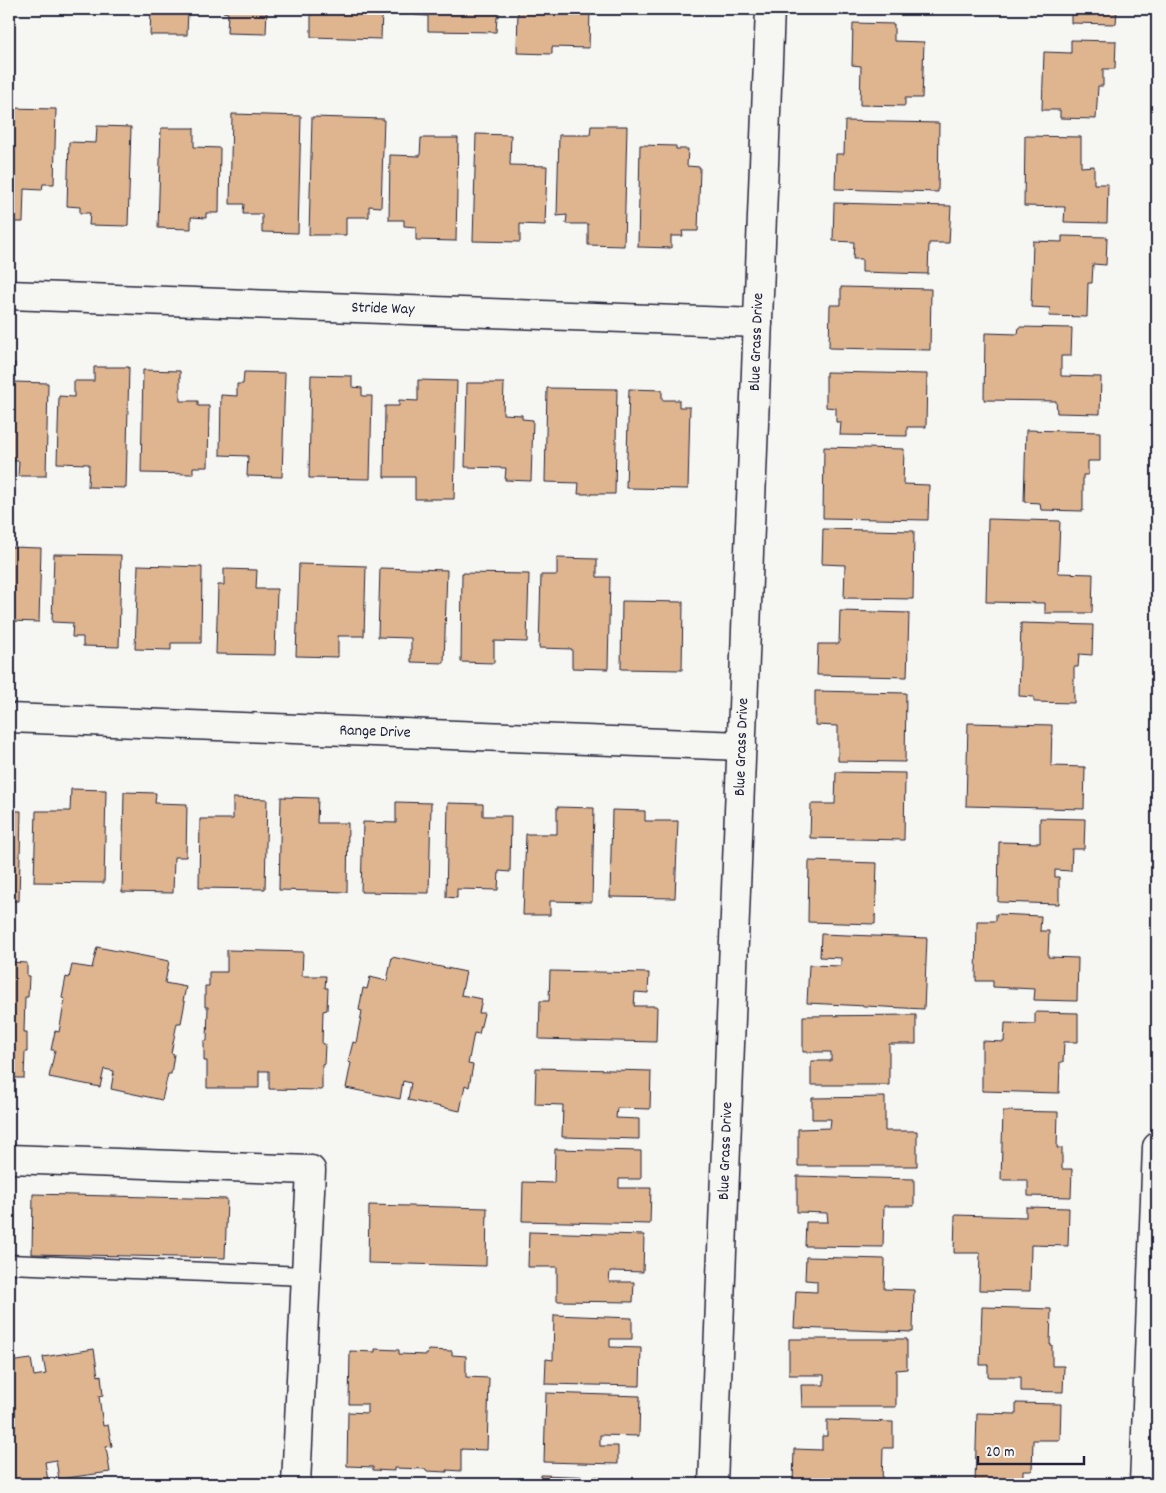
<svg xmlns="http://www.w3.org/2000/svg" width="1166" height="1493" viewBox="0 0 1166 1493" font-family="Dekko,sans-serif">
<rect width="100%" height="100%" fill="#f6f6f2"/>
<filter id="ink" filterUnits="userSpaceOnUse"><feTurbulence type="fractalNoise" baseFrequency=".02" numOctaves="2"/><feDisplacementMap in="SourceGraphic" scale="10" xChannelSelector="R" yChannelSelector="G"/><feConvolveMatrix kernelMatrix="1 2 1 2 8 2 1 2 1" color-interpolation-filters="sRGB"/></filter>
<g filter="url(#ink)">
<g fill="#dfb58f" stroke="#22223b">
<path d="M 151,9 L 188,9 L 187,35 L 150,35 Z"/>
<path d="M 223,9 L 267,9 L 266,34 L 227,33 L 228,13 L 223,12 Z"/>
<path d="M 311,9 L 382,9 L 381,39 L 311,37 Z"/>
<path d="M 415,9 L 499,9 L 499,17 L 497,17 L 496,32 L 428,31 L 428,16 L 415,15 Z"/>
<path d="M 518,9 L 590,9 L 589,48 L 552,47 L 552,54 L 517,53 Z"/>
<path d="M 1005,9 L 1117,9 L 1116,24 L 1071,23 L 1071,11 Z"/>
<path d="M 853,23 L 894,24 L 894,41 L 924,42 L 922,98 L 905,98 L 905,106 L 860,105 L 861,66 L 852,65 Z"/>
<path d="M 1071,40 L 1116,41 L 1115,69 L 1103,69 L 1103,86 L 1098,86 L 1096,119 L 1060,118 L 1060,110 L 1042,110 L 1044,52 L 1071,53 Z"/>
<path d="M 9,108 L 56,109 L 54,184 L 43,184 L 42,190 L 24,189 L 23,222 L 9,222 Z"/>
<path d="M 232,114 L 301,116 L 298,233 L 262,232 L 262,214 L 243,214 L 244,204 L 230,204 Z"/>
<path d="M 312,117 L 384,119 L 381,207 L 369,206 L 369,217 L 346,217 L 346,235 L 309,235 Z"/>
<path d="M 845,121 L 939,123 L 938,192 L 835,189 L 836,154 L 844,154 Z"/>
<path d="M 97,126 L 131,127 L 128,226 L 89,225 L 90,213 L 80,213 L 80,207 L 67,206 L 69,142 L 96,143 Z"/>
<path d="M 591,126 L 627,126 L 624,246 L 588,245 L 588,224 L 566,224 L 567,215 L 557,216 L 559,135 L 590,135 Z"/>
<path d="M 161,128 L 194,128 L 194,147 L 220,148 L 219,213 L 206,213 L 206,218 L 191,217 L 191,229 L 158,228 Z"/>
<path d="M 476,134 L 511,135 L 510,165 L 547,166 L 545,225 L 520,224 L 520,242 L 473,241 Z"/>
<path d="M 1025,136 L 1081,137 L 1081,167 L 1094,166 L 1094,184 L 1108,184 L 1107,223 L 1064,222 L 1065,207 L 1024,206 Z"/>
<path d="M 421,138 L 458,138 L 456,241 L 416,240 L 416,227 L 404,226 L 404,220 L 389,220 L 390,155 L 420,156 Z"/>
<path d="M 640,145 L 676,146 L 676,149 L 688,149 L 687,166 L 700,167 L 698,231 L 682,231 L 683,236 L 671,236 L 671,248 L 638,247 Z"/>
<path d="M 834,203 L 951,206 L 949,243 L 929,243 L 928,274 L 862,272 L 862,259 L 853,259 L 854,242 L 833,241 Z"/>
<path d="M 1062,236 L 1107,237 L 1106,265 L 1093,264 L 1092,283 L 1088,283 L 1087,317 L 1049,316 L 1050,308 L 1031,307 L 1033,241 L 1062,242 Z"/>
<path d="M 841,287 L 931,289 L 930,350 L 829,348 L 830,305 L 841,305 Z"/>
<path d="M 1019,327 L 1072,328 L 1071,356 L 1061,356 L 1061,376 L 1101,377 L 1100,414 L 1057,413 L 1056,401 L 984,400 L 985,333 L 1018,334 Z"/>
<path d="M 9,363 L 15,363 L 14,382 L 48,383 L 46,476 L 18,476 L 19,461 L 13,461 L 12,482 L 9,482 Z"/>
<path d="M 94,367 L 129,367 L 126,488 L 88,487 L 89,464 L 57,463 L 59,396 L 74,397 L 74,381 L 94,381 Z"/>
<path d="M 143,370 L 180,371 L 180,401 L 198,401 L 198,406 L 209,406 L 208,467 L 193,467 L 193,474 L 141,473 Z"/>
<path d="M 244,372 L 285,373 L 282,477 L 247,476 L 248,456 L 220,455 L 221,395 L 237,396 L 237,384 L 243,384 Z"/>
<path d="M 826,372 L 927,374 L 926,427 L 907,427 L 907,436 L 840,435 L 841,422 L 836,422 L 836,408 L 826,407 Z"/>
<path d="M 311,375 L 352,376 L 352,387 L 362,388 L 362,396 L 372,396 L 370,479 L 309,478 Z"/>
<path d="M 418,380 L 457,381 L 454,499 L 415,499 L 415,477 L 384,477 L 385,406 L 399,406 L 399,400 L 418,401 Z"/>
<path d="M 467,383 L 504,383 L 503,414 L 522,415 L 522,419 L 533,420 L 531,481 L 505,480 L 506,468 L 465,467 Z"/>
<path d="M 547,388 L 617,389 L 615,494 L 578,494 L 579,483 L 545,482 Z"/>
<path d="M 629,389 L 662,390 L 662,400 L 679,400 L 679,407 L 690,407 L 688,489 L 626,488 Z"/>
<path d="M 1026,430 L 1100,432 L 1100,461 L 1088,461 L 1088,475 L 1083,475 L 1083,511 L 1041,510 L 1040,503 L 1024,502 Z"/>
<path d="M 824,447 L 904,449 L 903,484 L 929,485 L 928,520 L 823,518 Z"/>
<path d="M 988,519 L 1060,521 L 1058,573 L 1093,574 L 1092,613 L 1045,613 L 1045,603 L 986,602 Z"/>
<path d="M 823,529 L 914,531 L 913,599 L 844,598 L 845,565 L 822,564 Z"/>
<path d="M 9,547 L 41,548 L 39,622 L 9,621 Z"/>
<path d="M 54,554 L 121,555 L 119,647 L 83,646 L 83,637 L 72,637 L 73,623 L 52,622 Z"/>
<path d="M 557,558 L 597,559 L 597,577 L 610,577 L 608,669 L 572,668 L 572,649 L 539,648 L 541,575 L 557,575 Z"/>
<path d="M 299,564 L 366,566 L 364,636 L 338,636 L 338,657 L 296,656 Z"/>
<path d="M 138,565 L 202,567 L 201,643 L 171,643 L 171,650 L 135,649 Z"/>
<path d="M 380,568 L 447,570 L 444,663 L 411,662 L 411,638 L 378,637 Z"/>
<path d="M 224,569 L 257,570 L 256,589 L 277,589 L 275,655 L 216,654 L 218,585 L 224,585 Z"/>
<path d="M 462,573 L 529,574 L 527,642 L 494,641 L 494,663 L 461,662 Z"/>
<path d="M 622,601 L 683,602 L 682,670 L 621,669 Z"/>
<path d="M 840,611 L 909,613 L 907,677 L 817,675 L 818,644 L 839,644 Z"/>
<path d="M 1021,623 L 1093,625 L 1092,655 L 1079,654 L 1078,667 L 1074,667 L 1074,703 L 1034,702 L 1034,697 L 1019,696 Z"/>
<path d="M 815,691 L 906,693 L 905,762 L 838,761 L 838,726 L 815,725 Z"/>
<path d="M 968,723 L 1052,725 L 1051,766 L 1085,767 L 1084,809 L 966,806 Z"/>
<path d="M 836,772 L 905,773 L 904,840 L 810,838 L 811,804 L 835,804 Z"/>
<path d="M 71,789 L 106,790 L 104,883 L 34,882 L 36,811 L 70,811 Z"/>
<path d="M 124,792 L 156,793 L 155,803 L 187,804 L 186,857 L 174,857 L 173,893 L 122,892 Z"/>
<path d="M 281,797 L 318,798 L 317,823 L 348,823 L 347,892 L 279,890 Z"/>
<path d="M 233,798 L 267,799 L 265,889 L 199,888 L 200,819 L 233,819 Z"/>
<path d="M 396,802 L 431,803 L 429,893 L 361,892 L 363,822 L 396,823 Z"/>
<path d="M 448,803 L 483,804 L 483,816 L 511,816 L 510,872 L 499,871 L 498,890 L 457,889 L 457,898 L 446,897 Z"/>
<path d="M 557,807 L 594,808 L 592,902 L 550,901 L 550,915 L 523,915 L 526,834 L 557,834 Z"/>
<path d="M 612,810 L 645,811 L 645,821 L 678,821 L 675,898 L 610,897 Z"/>
<path d="M 9,811 L 21,811 L 19,901 L 9,901 Z"/>
<path d="M 1040,818 L 1085,819 L 1084,849 L 1072,849 L 1071,871 L 1055,870 L 1055,877 L 1059,877 L 1059,904 L 998,902 L 999,842 L 1040,843 Z"/>
<path d="M 809,861 L 877,863 L 875,924 L 808,922 Z"/>
<path d="M 996,914 L 1041,916 L 1040,931 L 1049,931 L 1048,957 L 1078,958 L 1077,1001 L 1034,1000 L 1035,989 L 993,987 L 993,981 L 976,981 L 977,921 L 996,921 Z"/>
<path d="M 821,934 L 927,938 L 924,1009 L 807,1003 L 809,965 L 841,966 L 841,958 L 820,957 Z"/>
<path d="M 97,947 L 169,961 L 165,983 L 186,987 L 183,1001 L 185,1002 L 181,1023 L 177,1023 L 171,1053 L 174,1054 L 171,1074 L 168,1074 L 162,1100 L 111,1089 L 114,1071 L 104,1069 L 100,1087 L 49,1077 L 55,1050 L 51,1050 L 55,1031 L 59,1032 L 65,999 L 62,998 L 66,977 L 69,978 L 72,965 L 92,968 Z"/>
<path d="M 227,950 L 303,952 L 302,976 L 326,976 L 325,988 L 328,988 L 327,1010 L 323,1011 L 322,1044 L 325,1044 L 324,1065 L 322,1064 L 322,1090 L 269,1089 L 269,1071 L 259,1071 L 259,1088 L 207,1088 L 207,1061 L 204,1061 L 204,1041 L 207,1041 L 208,1007 L 205,1007 L 205,986 L 209,986 L 209,972 L 227,972 Z"/>
<path d="M 392,957 L 466,972 L 461,995 L 482,999 L 479,1013 L 484,1013 L 479,1034 L 474,1033 L 468,1064 L 473,1065 L 469,1087 L 465,1085 L 460,1111 L 408,1100 L 411,1083 L 403,1081 L 400,1099 L 346,1088 L 351,1063 L 348,1062 L 353,1042 L 356,1043 L 362,1011 L 359,1010 L 363,988 L 367,989 L 370,977 L 387,981 Z"/>
<path d="M 9,962 L 27,963 L 27,976 L 29,976 L 28,997 L 25,997 L 24,1032 L 27,1032 L 27,1052 L 25,1052 L 24,1078 L 9,1078 Z"/>
<path d="M 550,971 L 649,973 L 648,993 L 635,992 L 634,1006 L 657,1006 L 656,1042 L 539,1039 L 540,1001 L 549,1001 Z"/>
<path d="M 1035,1012 L 1078,1013 L 1078,1042 L 1064,1042 L 1063,1062 L 1060,1062 L 1059,1093 L 982,1091 L 982,1041 L 1004,1042 L 1005,1023 L 1035,1024 Z"/>
<path d="M 916,1015 L 916,1044 L 889,1044 L 889,1085 L 811,1085 L 811,1061 L 831,1061 L 831,1052 L 803,1052 L 803,1016 Z"/>
<path d="M 536,1068 L 651,1071 L 650,1109 L 617,1108 L 616,1118 L 639,1119 L 639,1139 L 562,1137 L 563,1105 L 535,1104 Z"/>
<path d="M 885,1097 L 885,1131 L 917,1131 L 917,1166 L 798,1166 L 798,1129 L 830,1128 L 831,1119 L 812,1119 L 812,1098 Z"/>
<path d="M 1003,1111 L 1058,1112 L 1057,1148 L 1062,1148 L 1062,1169 L 1072,1169 L 1071,1197 L 1028,1196 L 1028,1180 L 1001,1180 Z"/>
<path d="M 555,1149 L 641,1151 L 641,1179 L 619,1179 L 619,1188 L 651,1188 L 650,1224 L 522,1221 L 523,1182 L 554,1183 Z"/>
<path d="M 797,1176 L 914,1179 L 914,1206 L 884,1206 L 883,1247 L 805,1246 L 806,1222 L 828,1222 L 827,1213 L 797,1212 Z"/>
<path d="M 33,1194 L 227,1199 L 225,1258 L 32,1254 Z"/>
<path d="M 369,1205 L 487,1208 L 486,1266 L 368,1263 Z"/>
<path d="M 1026,1207 L 1069,1208 L 1068,1246 L 1031,1245 L 1030,1291 L 979,1290 L 980,1253 L 954,1253 L 955,1215 L 1026,1217 Z"/>
<path d="M 529,1232 L 644,1235 L 643,1272 L 610,1271 L 609,1282 L 634,1282 L 633,1302 L 557,1301 L 557,1267 L 528,1267 Z"/>
<path d="M 806,1257 L 885,1259 L 884,1289 L 914,1290 L 913,1332 L 794,1328 L 796,1291 L 817,1292 L 817,1281 L 805,1280 Z"/>
<path d="M 982,1307 L 1051,1309 L 1050,1345 L 1052,1345 L 1052,1366 L 1064,1366 L 1063,1392 L 1021,1391 L 1021,1377 L 988,1377 L 988,1365 L 980,1365 Z"/>
<path d="M 554,1315 L 632,1318 L 632,1339 L 610,1339 L 610,1347 L 641,1348 L 640,1386 L 545,1384 L 546,1359 L 553,1360 Z"/>
<path d="M 789,1339 L 907,1339 L 907,1369 L 896,1370 L 896,1407 L 802,1407 L 801,1385 L 824,1385 L 824,1375 L 789,1375 Z"/>
<path d="M 94,1349 L 98,1376 L 101,1375 L 103,1395 L 99,1396 L 103,1426 L 108,1425 L 112,1446 L 106,1447 L 110,1472 L 59,1479 L 56,1460 L 45,1462 L 48,1481 L 29,1484 L 9,1484 L 9,1362 L 31,1359 L 34,1376 L 46,1374 L 43,1357 Z"/>
<path d="M 375,1349 L 399,1350 L 399,1354 L 427,1355 L 428,1350 L 452,1351 L 452,1355 L 466,1356 L 466,1377 L 489,1378 L 487,1450 L 461,1449 L 461,1471 L 447,1470 L 447,1472 L 426,1471 L 426,1469 L 394,1468 L 394,1471 L 373,1470 L 373,1467 L 347,1466 L 348,1412 L 367,1413 L 367,1404 L 349,1404 L 350,1351 L 375,1352 Z"/>
<path d="M 546,1393 L 640,1396 L 639,1436 L 600,1435 L 600,1446 L 618,1446 L 618,1464 L 544,1462 Z"/>
<path d="M 1016,1403 L 1061,1404 L 1060,1440 L 1033,1440 L 1032,1471 L 1023,1471 L 1023,1484 L 975,1484 L 977,1413 L 1016,1414 Z"/>
<path d="M 827,1420 L 893,1422 L 893,1448 L 883,1448 L 882,1484 L 793,1484 L 794,1449 L 822,1450 L 822,1436 L 827,1436 Z"/>
<path d="M 541,1475 L 600,1477 L 600,1484 L 541,1484 Z"/>
</g>
<g fill="none" stroke-linecap="round" stroke-linejoin="round">
<defs>
<path id="lane" d="M 9,1264 L 306,1276"/>
<g id="street">
<path d="M 9,295 L 758,323"/>
<path d="M 9,718 L 742,746"/>
<path d="M 9,1159 L 311,1170 L 296,1484"/>
<path d="M 713,1484 L 770,9"/>
<path d="M 1144,1484 L 1157,1147"/>
</g>
</defs>
<use href="#lane" stroke="#22223b" stroke-width="21"/>
<use href="#street" stroke="#22223b" stroke-width="31"/>
<use href="#lane" stroke="#f6f6f2" stroke-width="18"/>
<use href="#street" stroke="#f6f6f2" stroke-width="28"/>
</g>
</g>
<g text-anchor="middle" dominant-baseline="central" stroke-width="4" stroke-linejoin="round" paint-order="stroke">
<g font-size="16" fill="#22223b" stroke="#f6f6f2">
<text transform="translate(383 309) rotate(2)">Stride Way</text>
<text transform="translate(757 342) rotate(-88)">Blue Grass Drive</text>
<text transform="translate(375 732) rotate(2)">Range Drive</text>
<text transform="translate(742 747) rotate(-88)">Blue Grass Drive</text>
<text transform="translate(726 1151) rotate(-88)">Blue Grass Drive</text>
</g>
</g>
<rect width="1166" height="1493" fill="none" stroke="#f6f6f2" stroke-width="30"/>
<rect x="15" y="15" width="1136" height="1463" fill="none" stroke="#22223b" stroke-width="2" filter="url(#ink)"/>
<path d="M978 1456v8h106v-8" fill="none" stroke="#22223b" stroke-width="2.5"/>
<text x="986" y="1456" font-size="15" fill="#22223b" stroke="#f6f6f2" stroke-width="4" paint-order="stroke">20 m</text>
</svg>
